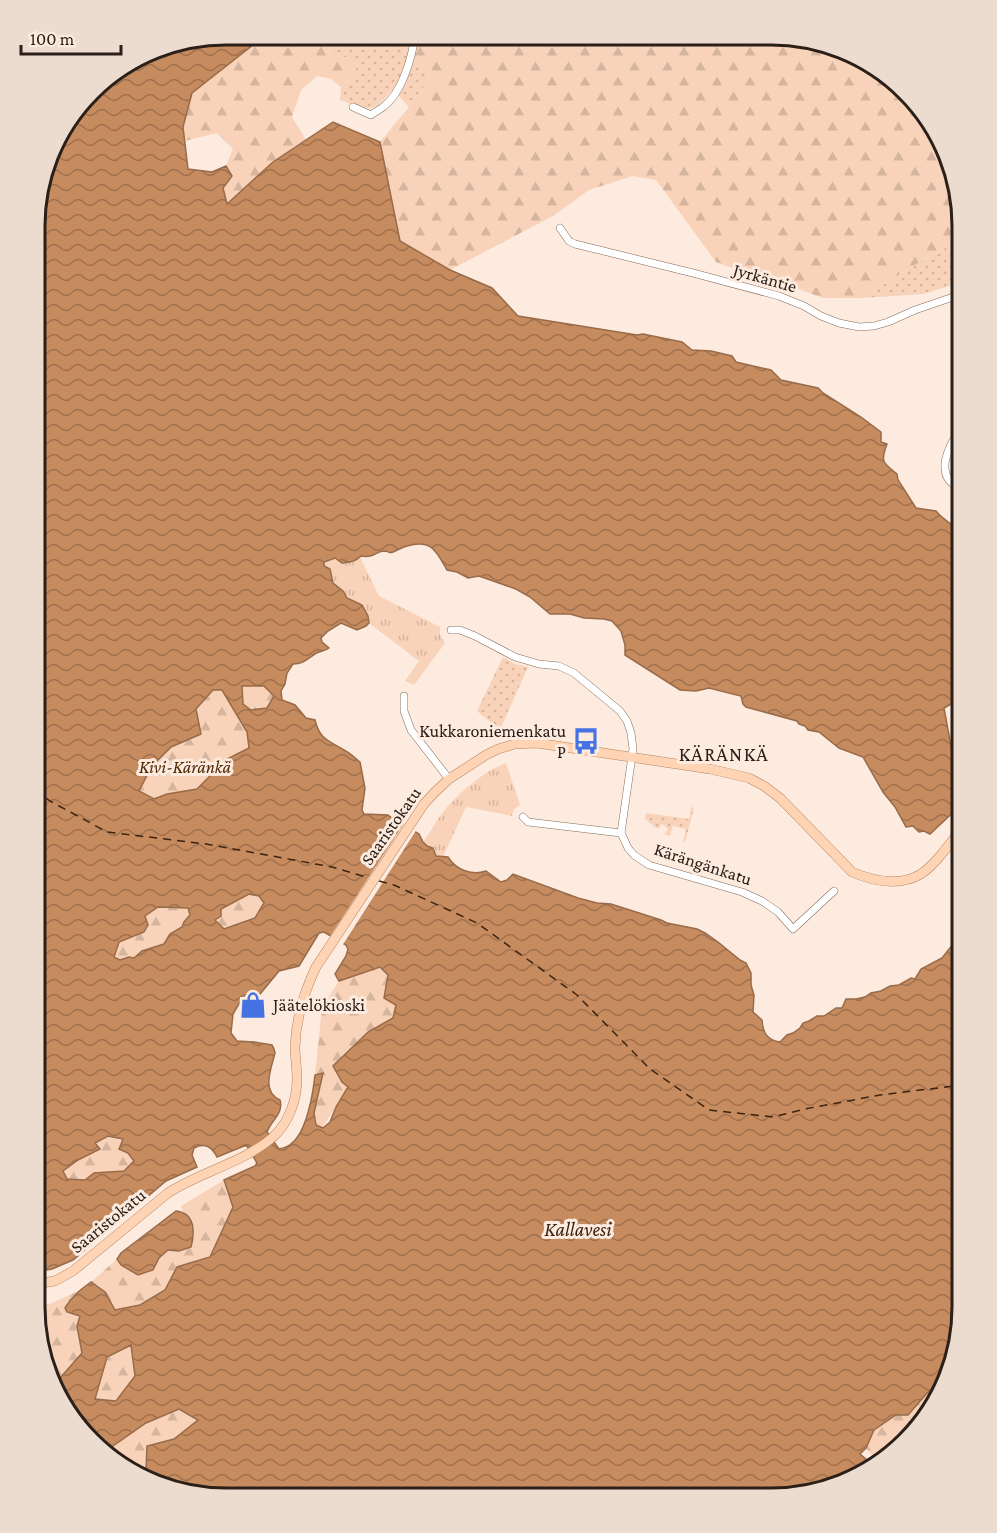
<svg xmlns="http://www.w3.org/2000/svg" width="997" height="1533" viewBox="0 0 997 1533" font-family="'Crimson Pro',serif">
<defs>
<pattern id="grass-dots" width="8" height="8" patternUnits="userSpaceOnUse" patternTransform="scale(1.5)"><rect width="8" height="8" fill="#f9d3b9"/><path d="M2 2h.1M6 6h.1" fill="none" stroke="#d6b59e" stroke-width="1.8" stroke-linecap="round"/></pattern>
<pattern id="forest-firs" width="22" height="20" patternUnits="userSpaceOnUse" patternTransform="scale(1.5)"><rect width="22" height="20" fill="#f9d3b9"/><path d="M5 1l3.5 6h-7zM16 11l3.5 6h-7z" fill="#d6b59e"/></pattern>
<pattern id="park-tufts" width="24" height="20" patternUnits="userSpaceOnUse" patternTransform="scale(1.5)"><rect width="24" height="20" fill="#f9d3b9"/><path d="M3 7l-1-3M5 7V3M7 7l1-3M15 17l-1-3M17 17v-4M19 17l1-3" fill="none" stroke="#d6b59e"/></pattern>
<pattern id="water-waves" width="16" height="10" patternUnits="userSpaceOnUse" patternTransform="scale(1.5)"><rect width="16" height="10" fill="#c68b5f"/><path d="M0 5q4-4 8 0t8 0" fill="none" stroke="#a1714e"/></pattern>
</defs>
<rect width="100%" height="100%" fill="#fdebdf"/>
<g fill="url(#grass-dots)">
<path d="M 334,35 L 352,35 L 358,39 L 360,35 L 407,35 L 404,55 L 428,68 L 429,79 L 409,107 L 393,89 C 371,116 370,110 340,100 L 341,87 L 355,74 L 329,56 Z"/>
<path d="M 962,239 L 962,282 L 923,294 L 861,298 L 918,263 Z"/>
<path d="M 503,657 L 515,664 L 528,667 L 500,730 L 477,711 Z"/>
<path d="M 691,807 L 694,808 L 685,842 L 683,842 L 686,829 L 673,826 L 670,836 L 664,834 L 668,829 L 662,824 L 658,829 L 651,824 L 652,823 L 651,824 L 645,819 L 646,813 L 689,819 Z"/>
</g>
<g fill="url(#forest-firs)">
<path d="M 275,35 L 334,35 L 329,56 L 348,57 L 357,66 L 355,74 L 341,87 L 331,79 L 317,76 L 301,90 L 292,117 L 306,140 L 273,162 L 227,205 L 223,188 L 231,176 L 226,166 L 233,149 L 217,133 L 185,141 L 183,127 L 192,93 L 253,45 Z"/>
<path d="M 407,35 L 796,36 L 888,74 L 948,153 L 962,226 L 962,239 L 918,263 L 861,298 L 823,298 L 787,285 L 735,269 L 716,262 L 656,180 L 633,176 L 589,190 L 553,216 L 450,270 L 400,241 L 380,142 L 409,107 L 429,79 L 428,68 L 404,55 Z"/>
<path d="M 242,686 L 264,686 L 274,696 L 267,709 L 251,710 L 243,704 Z"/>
<path d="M 214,690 L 222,690 L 247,732 L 249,748 L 227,759 L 197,789 L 167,794 L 154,799 L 139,791 L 152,766 L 171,747 L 201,734 L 196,709 Z"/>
<path d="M 249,894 L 259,896 L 264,903 L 255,918 L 223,929 L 214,920 L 221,916 L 220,909 Z"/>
<path d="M 158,907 L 188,908 L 190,915 L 184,922 L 182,927 L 170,934 L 164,944 L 142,951 L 134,958 L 129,957 L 120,960 L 114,958 L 119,942 L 144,932 L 145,916 Z"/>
<path d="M 380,967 L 388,975 L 396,1004 L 393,1018 L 368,1032 L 349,1087 L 322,1128 L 316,1125 L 314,1113 L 323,1074 L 315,1075 L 322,1007 L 339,981 Z"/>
<path d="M 108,1136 L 123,1139 L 128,1153 L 134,1161 L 124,1171 L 86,1180 L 67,1179 L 63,1171 L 78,1160 L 99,1150 L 95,1143 Z"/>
<path d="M 224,1180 L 233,1207 L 210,1257 L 177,1267 L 165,1290 L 140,1305 L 115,1311 L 105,1292 L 91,1282 L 117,1259 C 126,1271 140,1269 153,1270 L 159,1258 L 168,1250 L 179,1251 L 188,1216 L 183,1212 L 181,1206 Z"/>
<path d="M 78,1291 L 70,1299 L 67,1312 L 81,1316 L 77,1326 L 82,1353 L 61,1377 L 56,1389 L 49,1380 L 35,1304 L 50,1304 Z"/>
<path d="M 131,1344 L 135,1376 L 115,1401 L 94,1399 L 107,1357 Z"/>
<path d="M 941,1381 L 930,1413 L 888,1459 L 878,1464 L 866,1448 L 874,1430 L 896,1415 L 908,1415 L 929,1391 Z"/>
<path d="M 179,1408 L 198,1421 L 174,1439 L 147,1446 L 146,1471 L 144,1473 L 109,1458 L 113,1446 L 146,1423 Z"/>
</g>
<g fill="url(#park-tufts)">
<path d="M 360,557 L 379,596 L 440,627 L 440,635 L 445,643 L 414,685 L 405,681 L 419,661 L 369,623 L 368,616 L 333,583 L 330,569 L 324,566 L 323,562 L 335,558 L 342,563 L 356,561 Z"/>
<path d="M 506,763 L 520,805 L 514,809 L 512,816 L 466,807 L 443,857 L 436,856 L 423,842 C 431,831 438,818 447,807 C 463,790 484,771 506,763 Z"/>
</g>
<g fill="url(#water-waves)" stroke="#986b4a" stroke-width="1.5" fill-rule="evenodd">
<path d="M 226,35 L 275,35 L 253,45 L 192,93 L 183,127 L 188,169 L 212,172 L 226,166 L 232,176 L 223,188 L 227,204 L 273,162 L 333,122 L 380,142 L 400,241 L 450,270 L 492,288 L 518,316 L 637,335 L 643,334 L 682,342 L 692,350 L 711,351 L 732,356 L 736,362 L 771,370 L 781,380 L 818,388 L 823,393 L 861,417 L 881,432 L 881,442 L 887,444 C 880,462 883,463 897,474 L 898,480 L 916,508 L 936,511 C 943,520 953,525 962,532 L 962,698 L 944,708 L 953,757 L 962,759 L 962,804 L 930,834 L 924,831 L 919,832 L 913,826 L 906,827 L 895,807 L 883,792 L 863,757 L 839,748 L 819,732 L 808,730 L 805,726 L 799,724 L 797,721 L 746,707 L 743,704 L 741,696 L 709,688 L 696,691 L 680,690 L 625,655 L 625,645 L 621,631 L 612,621 L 604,619 L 584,618 L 570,614 L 550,614 L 530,597 L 516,589 L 479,576 L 468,578 L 457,572 L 447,570 C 436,551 432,539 407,546 C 402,547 398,550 393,552 C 385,554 392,551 384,551 C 374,552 375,558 361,556 C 355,562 350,562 342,563 L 335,558 L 324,562 L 324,566 L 330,569 L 333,583 L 343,591 L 347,598 L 362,605 L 368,616 L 369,623 L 366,626 L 357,630 L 341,623 L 328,631 L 321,638 L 322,642 L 329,648 C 324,652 321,650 315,654 C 307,659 304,664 293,664 L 287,673 L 285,684 L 281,691 L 282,700 L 295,705 L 306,718 L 315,720 C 320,740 328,740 344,750 C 350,753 355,758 360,762 L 365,788 L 362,810 L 364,814 L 388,815 L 397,822 L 401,823 L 419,834 L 423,842 L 427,846 L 433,848 L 436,856 L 448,857 C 456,870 472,876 486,871 L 501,882 L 507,880 L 513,874 L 578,898 L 597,903 L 611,904 L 661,920 L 667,923 L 697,929 L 705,933 L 718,942 L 740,960 L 746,963 L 751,973 L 751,985 L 754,995 L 753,1012 L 762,1020 C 763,1033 767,1040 780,1042 L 787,1035 L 793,1033 L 800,1028 L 803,1023 L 809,1021 L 817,1016 L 824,1016 L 836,1008 L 842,1008 L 846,999 L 856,999 L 865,997 L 871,993 L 881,991 L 890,986 L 899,985 L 911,978 L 915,979 L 921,969 L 942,958 L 962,933 L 962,1319 L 941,1381 L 929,1391 L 908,1415 L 896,1415 L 874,1430 L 866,1448 L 860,1454 L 874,1466 L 844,1484 L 771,1498 L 202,1497 L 144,1473 L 146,1471 L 147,1446 L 174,1439 L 198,1420 L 179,1409 L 146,1423 L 113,1446 L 109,1458 L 56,1389 L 61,1377 L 82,1353 L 77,1326 L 80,1316 L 67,1312 L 65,1308 C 72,1296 80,1290 91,1282 L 105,1292 L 115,1310 L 140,1305 L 165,1290 L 177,1267 L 210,1257 L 233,1207 L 224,1180 L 255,1166 L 257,1163 L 247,1146 L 244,1146 L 217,1157 C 212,1147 205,1142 194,1148 L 192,1155 L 197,1167 L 166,1181 L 73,1260 L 52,1269 L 35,1272 L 36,202 L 54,141 L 100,82 L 153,49 ZM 242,686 L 264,686 L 274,696 L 267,708 L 251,710 L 243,704 ZM 213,690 L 222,690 L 247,732 L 249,748 L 227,759 L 197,789 L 167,794 L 154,799 L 139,791 L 152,766 L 171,747 L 201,734 L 196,709 ZM 249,894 L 259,896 L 264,903 L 255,918 L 224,929 L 215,920 L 221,916 L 221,909 ZM 158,907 L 188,908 L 190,915 L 184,922 L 182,927 L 170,934 L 164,944 L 142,951 L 134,958 L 129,957 L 120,960 L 114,957 L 119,942 L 144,932 L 148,925 L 145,916 ZM 324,932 L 346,945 L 348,949 L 346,956 L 335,974 L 339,981 L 380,967 L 388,975 L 384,998 L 396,1005 L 393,1018 L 368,1032 L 333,1066 L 342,1082 L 348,1087 L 336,1107 L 330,1122 L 323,1128 L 316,1125 L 314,1113 L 323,1073 L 315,1075 C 313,1093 307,1131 292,1143 C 289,1147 284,1148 279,1149 L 267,1132 C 271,1120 284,1114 280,1100 C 261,1092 271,1069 275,1053 L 274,1049 L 272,1045 L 254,1042 L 237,1041 L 231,1033 L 233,1014 L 240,1002 L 260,994 L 279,971 L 299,966 L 319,933 ZM 108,1136 L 123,1139 L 119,1149 L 128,1153 L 134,1161 L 124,1171 L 94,1173 L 85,1180 L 67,1179 L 63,1171 L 78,1160 L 100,1149 L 95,1143 ZM 131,1345 L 135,1376 L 116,1401 L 95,1399 L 107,1357 Z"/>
<path d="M 176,1211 C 195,1213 195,1232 191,1247 L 179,1251 L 168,1250 L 159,1258 L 153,1270 L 138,1275 L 121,1265 L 117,1259 L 121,1253 Z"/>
</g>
<path fill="#fdebdf" d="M 405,822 L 417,829 L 342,946 L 329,938 Z"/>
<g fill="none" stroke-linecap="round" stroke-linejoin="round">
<g stroke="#3d2410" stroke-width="1.5" stroke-dasharray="8 6" stroke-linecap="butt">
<path d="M 35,790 L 50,801 L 107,832 L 206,844 L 332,867 L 369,878"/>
<path d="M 379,881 L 394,885 L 477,923 L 577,995 L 650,1069 L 709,1110 L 773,1117 L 805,1109 L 880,1095 L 962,1085"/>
</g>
<defs>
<g id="minor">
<path d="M 353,107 L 371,115 C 375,112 379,110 383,107 C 402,93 412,58 415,35"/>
<path d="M 560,228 L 569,241 L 575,244 L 693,273 L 779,296 L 804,306 L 821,316 L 839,323 L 859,327 L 874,326 L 888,322 L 915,310 L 962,294"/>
<path d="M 962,489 C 931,477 949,445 962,426"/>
<path d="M 451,630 L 460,630 L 475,636 L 515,657 L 539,664 L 559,666 L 574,673 L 620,711 L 627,721 L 631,733 L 633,749 L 621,833 L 628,848 L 634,855 L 649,865 L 742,892 L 762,901 L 778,912 L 793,929 L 834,891"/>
<path d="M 404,696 L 404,711 L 411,730 L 449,779"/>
<path d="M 523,817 L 528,822 L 621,833"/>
</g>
<path id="major" d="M 35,1284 L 55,1281 L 73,1271 L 168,1193 C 200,1172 245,1162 273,1137 C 289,1123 297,1099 297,1079 C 297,1068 295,1057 295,1047 C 296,1019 304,992 316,967 L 424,804 L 435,792 L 449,779 L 486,755 L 498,749 L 515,744 L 537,743 L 710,769 L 749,778 L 764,786 L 780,798 L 852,872 C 873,881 899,887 921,874 C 937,863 950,843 962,828"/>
</defs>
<use href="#minor" stroke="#856c59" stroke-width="8"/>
<use href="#major" stroke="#b5835f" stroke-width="10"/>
<use href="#minor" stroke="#fff" stroke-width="7"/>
<use href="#major" stroke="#ffd4b5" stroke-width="9"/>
</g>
<defs>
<symbol id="bus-bare" viewBox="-9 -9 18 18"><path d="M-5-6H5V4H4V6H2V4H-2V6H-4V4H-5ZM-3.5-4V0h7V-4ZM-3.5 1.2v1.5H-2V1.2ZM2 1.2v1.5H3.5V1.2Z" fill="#4573e4" stroke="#fdebdf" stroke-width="2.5" paint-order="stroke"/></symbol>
<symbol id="shop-bare" viewBox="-9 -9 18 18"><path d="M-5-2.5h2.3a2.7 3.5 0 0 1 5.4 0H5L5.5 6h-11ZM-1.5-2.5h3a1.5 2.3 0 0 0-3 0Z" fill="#4573e4" stroke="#fdebdf" stroke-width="2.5" paint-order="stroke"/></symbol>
</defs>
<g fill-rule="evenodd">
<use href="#bus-bare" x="567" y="722" width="38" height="38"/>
<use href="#shop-bare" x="234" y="986" width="38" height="38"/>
</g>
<g text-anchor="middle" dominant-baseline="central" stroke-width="6" stroke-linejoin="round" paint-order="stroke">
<g font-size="18" fill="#2b2019" stroke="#fdebdf">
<text transform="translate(765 278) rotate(16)">Jyrkäntie</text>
<text transform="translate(391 826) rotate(-55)">Saaristokatu</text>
<text transform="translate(703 864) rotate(18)">Kärängänkatu</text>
<text transform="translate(108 1221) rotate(-39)">Saaristokatu</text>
</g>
<g font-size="18" fill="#2b2019" stroke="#fdebdf" text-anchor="end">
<text x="566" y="731">Kukkaroniemenkatu<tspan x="566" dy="21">P</tspan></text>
<text x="273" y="1005" text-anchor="start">Jäätelökioski</text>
</g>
<g font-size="18" font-style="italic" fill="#4e2703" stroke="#fdebdf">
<text x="185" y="767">Kivi-Käränkä</text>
</g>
<g font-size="20" letter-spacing="1.5" fill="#2b2019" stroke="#fdebdf">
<text x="724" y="754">KÄRÄNKÄ</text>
</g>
<g font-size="20" font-style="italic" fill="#3d2410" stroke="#fdebdf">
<text x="578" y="1229">Kallavesi</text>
</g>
</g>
<path d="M0 0H997V1533H0ZM226 45H771A181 181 0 0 1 952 226V1307A181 181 0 0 1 771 1488H226A181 181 0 0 1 45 1307V226A181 181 0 0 1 226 45Z" fill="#ecdbcf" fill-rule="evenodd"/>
<path fill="none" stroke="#2b2019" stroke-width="3" d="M226 45H771A181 181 0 0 1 952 226V1307A181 181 0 0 1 771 1488H226A181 181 0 0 1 45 1307V226A181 181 0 0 1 226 45Z"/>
<path d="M21 45v9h100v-9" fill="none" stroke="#2b2019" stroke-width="3"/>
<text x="30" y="45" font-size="18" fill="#2b2019" stroke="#fdebdf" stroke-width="4.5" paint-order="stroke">100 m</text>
</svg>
